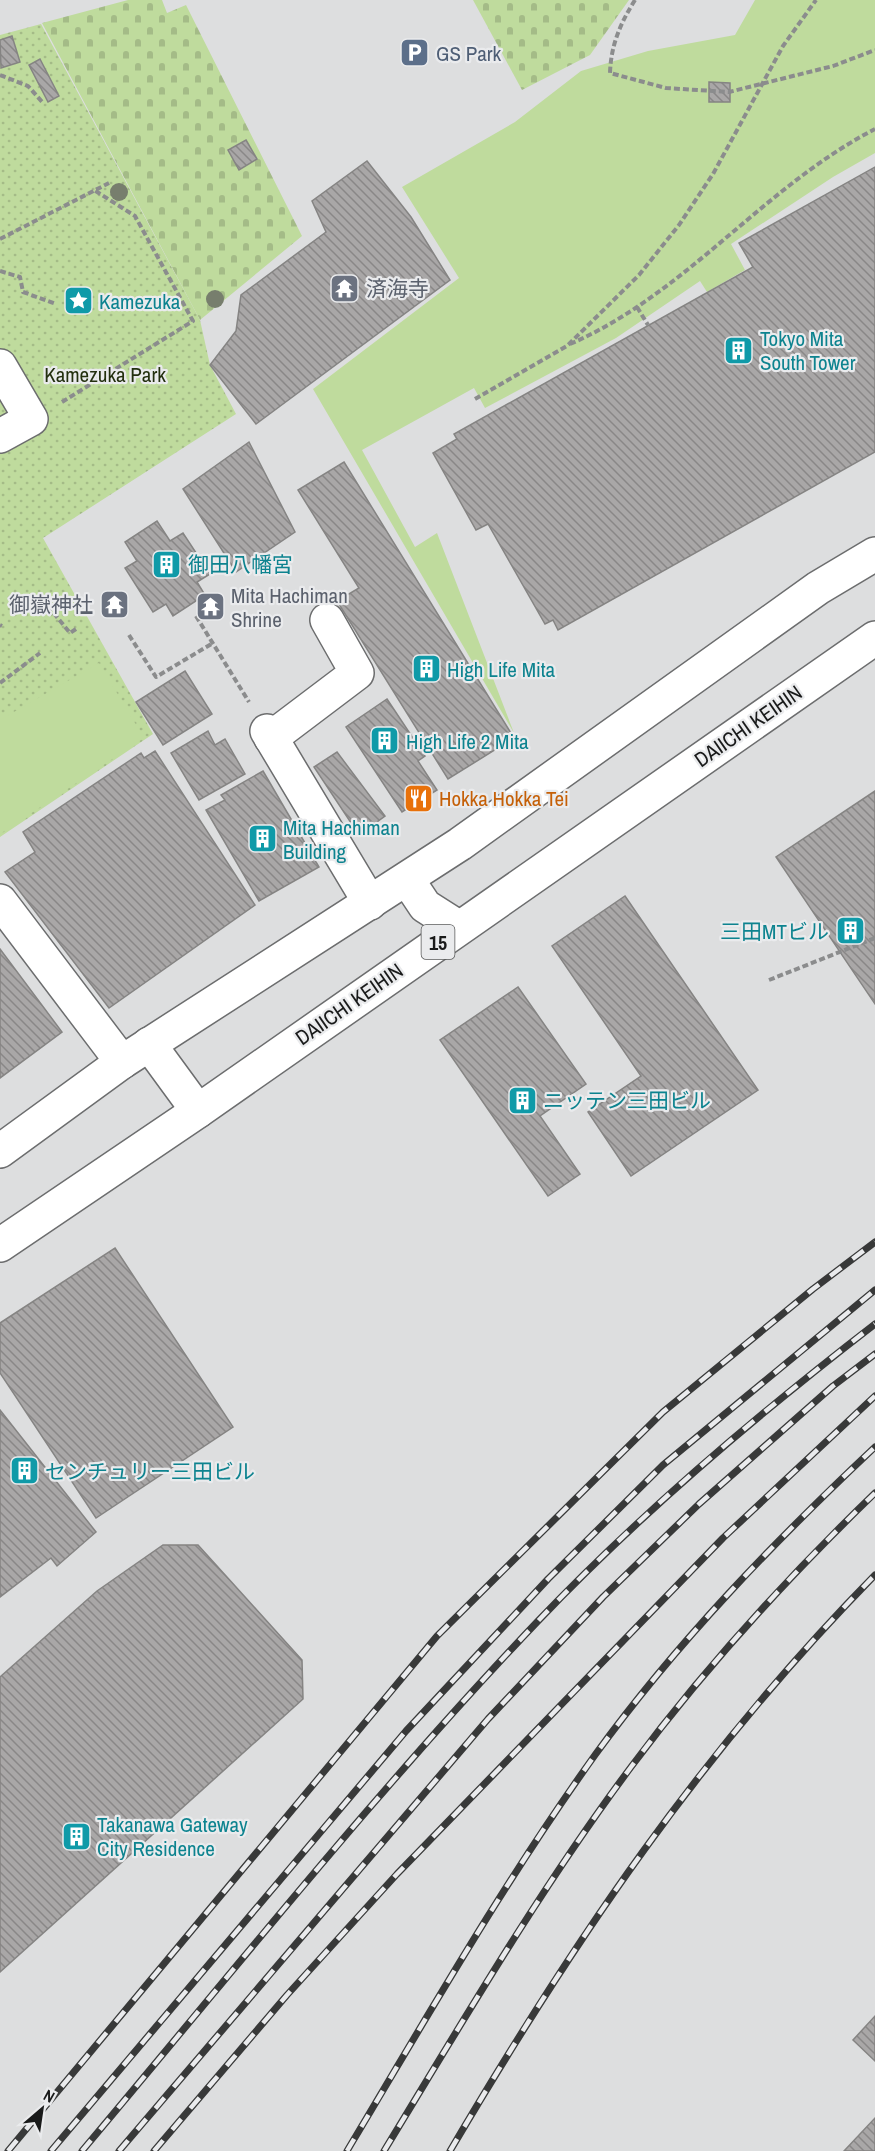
<svg xmlns="http://www.w3.org/2000/svg" width="875" height="2151" viewBox="0 0 875 2151" font-family="'Archivo Narrow','Noto Sans JP',sans-serif">
<defs>
<pattern id="cemetery-stones" width="16" height="16" patternUnits="userSpaceOnUse" patternTransform="scale(1.5)"><rect width="16" height="16" fill="#bfdb9d"/><path d="M2 7V4a2 2 0 0 1 4 0v3zM10 15v-3a2 2 0 0 1 4 0v3z" fill="#a4bb87"/></pattern>
<pattern id="park-dots" width="8" height="8" patternUnits="userSpaceOnUse" patternTransform="scale(1.5)"><rect width="8" height="8" fill="#bfdb9d"/><path d="M2 2h.1M6 6h.1" fill="none" stroke="#a4bb87" stroke-width="1.8" stroke-linecap="round"/></pattern>
<pattern id="building-back-hatch" width="6" height="6" patternUnits="userSpaceOnUse" patternTransform="scale(1.5)"><rect width="6" height="6" fill="#a9a7a7"/><path d="M-1 5l2 2M0 0l6 6M5-1l2 2" fill="none" stroke="#898787"/></pattern>
</defs>
<rect width="100%" height="100%" fill="#dddedf"/>
<g fill="url(#cemetery-stones)">
<path d="M 128,0 L 162,0 L 167,13 L 186,5 L 302,236 L 200,320 L 42,23 Z"/>
<path d="M 473,0 L 629,0 L 590,55 L 522,90 Z"/>
</g>
<path fill="url(#park-dots)" d="M 41,24 L 200,320 L 210,365 L 236,414 L 43,538 L 153,734 L 0,837 L 0,35 Z"/>
<g fill="#bfdb9d">
<path d="M 755,0 L 875,0 L 875,153 L 833,177 L 731,244 L 745,270 L 707,292 L 700,281 L 616,338 L 485,408 L 474,388 L 362,450 L 415,547 L 437,533 L 514,733 L 313,389 L 459,278 L 402,187 L 515,122 L 581,71 L 648,51 L 735,35 Z"/>
<path d="M 99,663 L 144,738 L 0,834 L 0,720 Z"/>
</g>
<g fill="url(#building-back-hatch)" stroke="#858483" stroke-width="1.5">
<path d="M 12,36 L 20,62 L 1,68 L 0,40 Z"/>
<path d="M 40,59 L 59,96 L 48,102 L 29,65 Z"/>
<path d="M 709,82 L 730,83 L 730,102 L 709,102 Z"/>
<path d="M 246,140 L 257,159 L 239,170 L 228,150 Z"/>
<path d="M 367,161 L 411,217 L 450,280 L 256,424 L 210,365 L 236,331 L 241,295 L 326,232 L 312,201 Z"/>
<path d="M 875,167 L 875,452 L 558,630 L 553,620 L 545,624 L 488,524 L 476,530 L 433,453 L 457,439 L 454,434 L 753,267 L 739,243 Z"/>
<path d="M 249,442 L 295,532 L 236,572 L 183,489 Z"/>
<path d="M 344,462 L 514,738 L 448,779 L 337,601 L 359,588 L 298,490 Z"/>
<path d="M 157,521 L 170,541 L 183,533 L 210,574 L 197,582 L 205,595 L 173,616 L 166,604 L 153,612 L 125,568 L 137,561 L 125,542 Z"/>
<path d="M 185,671 L 212,714 L 163,745 L 136,702 Z"/>
<path d="M 387,699 L 425,756 L 418,761 L 437,790 L 402,812 L 346,727 Z"/>
<path d="M 208,731 L 215,745 L 225,739 L 245,774 L 199,800 L 171,753 Z"/>
<path d="M 155,751 L 255,905 L 109,1008 L 5,872 L 35,852 L 23,832 L 141,753 L 144,758 Z"/>
<path d="M 337,752 L 385,816 L 359,835 L 314,767 Z"/>
<path d="M 263,771 L 319,867 L 259,901 L 206,810 L 225,800 L 221,795 Z"/>
<path d="M 875,791 L 875,1004 L 776,857 Z"/>
<path d="M 625,896 L 758,1090 L 631,1176 L 588,1112 L 641,1076 L 552,946 Z"/>
<path d="M 0,949 L 62,1032 L 0,1078 Z"/>
<path d="M 518,987 L 586,1084 L 540,1116 L 580,1174 L 548,1196 L 440,1040 Z"/>
<path d="M 115,1248 L 233,1427 L 96,1518 L 0,1373 L 0,1323 Z"/>
<path d="M 0,1410 L 96,1532 L 57,1566 L 51,1558 L 0,1597 Z"/>
<path d="M 163,1545 L 198,1545 L 302,1660 L 303,1699 L 0,1972 L 0,1677 L 97,1591 Z"/>
<path d="M 875,2016 L 875,2061 L 853,2040 Z"/>
<path d="M 875,2118 L 875,2151 L 844,2151 Z"/>
</g>
<g fill="none" stroke-linecap="round" stroke-linejoin="round">
<defs>
<g id="minor">
<path d="M 0,366 L 31,419 L 0,436"/>
<path d="M 267,731 L 370,903"/>
<path d="M 271,738 L 357,673 L 327,620"/>
<path d="M 0,901 L 122,1062"/>
</g>
<g id="highway">
<path d="M 407,879 L 425,906 L 458,927"/>
<path d="M 149,1044 L 198,1111"/>
<path d="M 0,1151 L 122,1062 L 460,844 L 818,588 L 875,554"/>
<path d="M 0,1245 L 198,1111 L 875,638"/>
</g>
</defs>
<use href="#minor" stroke="#6c6d6e" stroke-width="36"/>
<use href="#highway" stroke="#6c6d6e" stroke-width="36"/>
<g stroke="#8b8c8d" stroke-width="4" stroke-dasharray="6 3" stroke-linecap="butt">
<path d="M 635,0 C 620,24 611,45 610,73 L 666,88 L 729,92 L 833,66 L 875,50"/>
<path d="M 0,75 L 28,86 L 43,103"/>
<path d="M 0,239 L 109,183"/>
<path d="M 0,271 L 20,277 L 23,292 L 56,304"/>
<path d="M 637,307 L 648,325"/>
<path d="M 570,344 C 686,294 763,187 875,129"/>
<path d="M 475,399 L 567,346 L 639,275 L 679,225 L 713,174 L 783,46 L 816,0"/>
<path d="M 62,402 L 193,321 L 135,216 L 94,190"/>
<path d="M 48,606 L 70,633 L 76,629"/>
<path d="M 196,616 L 249,702"/>
<path d="M 0,625 L 2,626"/>
<path d="M 129,635 L 156,677 L 213,643"/>
<path d="M 0,683 L 40,653"/>
<path d="M 769,980 L 875,938"/>
</g>
<use href="#minor" stroke="#fff" stroke-width="33"/>
<use href="#highway" stroke="#fff" stroke-width="33"/>
<defs>
<g id="rail">
<path d="M 8,2151 L 437,1636 L 663,1412 L 813,1289 L 875,1242"/>
<path d="M 51,2151 L 406,1731 L 548,1579 L 663,1465 L 875,1290"/>
<path d="M 82,2151 C 232,1973 377,1790 538,1621 C 641,1513 757,1415 875,1324"/>
<path d="M 119,2151 L 488,1719 L 603,1597 L 699,1504 L 833,1386 L 875,1354"/>
<path d="M 154,2151 L 287,1995 L 397,1874 L 723,1538 L 875,1396"/>
<path d="M 347,2151 C 427,2017 504,1882 595,1755 C 677,1642 774,1542 875,1447"/>
<path d="M 384,2151 C 463,2021 540,1889 631,1767 C 704,1669 787,1578 875,1493"/>
<path d="M 450,2151 C 574,1940 702,1751 875,1575"/>
</g>
</defs>
<use href="#rail" stroke="#383939" stroke-width="7"/>
<use href="#rail" stroke="#eaebed" stroke-width="4.5" stroke-dasharray="14" stroke-linecap="butt"/>
</g>
<g fill="#777e6d">
<circle cx="119" cy="192" r="9"/>
<circle cx="215" cy="299" r="9"/>
</g>
<defs>
<symbol id="parking-square" viewBox="-11 -11 22 22"><rect x="-9" y="-9" width="18" height="18" rx="4" fill="#5c6f8a" stroke="#eaebed"/><path d="M-3.5-5.5H1a3.5 3.5 0 0 1 0 7H-1V5.5H-3.5ZM-1-3.4V-.6H.8a1.4 1.4 0 0 0 0-2.8Z" fill="#fff"/></symbol>
<symbol id="temple-square" viewBox="-11 -11 22 22"><rect x="-9" y="-9" width="18" height="18" rx="4" fill="#6b7280" stroke="#eaebed"/><path d="M0-6L5-2H3V0L6.5 2.5H4V6H1.5V3h-3V6H-4V2.5H-6.5L-3 0V-2H-5Z" fill="#fff"/></symbol>
<symbol id="sight-square" viewBox="-11 -11 22 22"><rect x="-9" y="-9" width="18" height="18" rx="4" fill="#0f9aa8" stroke="#eaebed"/><path d="M0-6L1.8-2.2L6-1.7L2.9 1.2L3.7 5.4L0 3.3L-3.7 5.4L-2.9 1.2L-6-1.7L-1.8-2.2Z" fill="#fff"/></symbol>
<symbol id="building-square" viewBox="-11 -11 22 22"><rect x="-9" y="-9" width="18" height="18" rx="4" fill="#0f9aa8" stroke="#eaebed"/><path d="M-4-6H4V6H1V3H-1V6H-4ZM-2.5-4.3h1.7v1.8h-1.7ZM.8-4.3h1.7v1.8H.8ZM-2.5-1h1.7V.8h-1.7ZM.8-1h1.7V.8H.8Z" fill="#fff"/></symbol>
<symbol id="restaurant-square" viewBox="-11 -11 22 22"><rect x="-9" y="-9" width="18" height="18" rx="4" fill="#e8710a" stroke="#eaebed"/><path d="M-5-6h1v4h1v-4h1v4h1v-4h1v5L-1.5 .5V6h-2V.5L-5-1ZM5-6V6H3V1.5H1.5Q1.5-4 5-6Z" fill="#fff"/></symbol>
</defs>
<g fill-rule="evenodd">
<use href="#parking-square" x="398" y="36" width="33" height="33"/>
<use href="#temple-square" x="328" y="272" width="33" height="33"/>
<use href="#sight-square" x="62" y="284" width="33" height="33"/>
<use href="#building-square" x="722" y="334" width="33" height="33"/>
<use href="#building-square" x="150" y="548" width="33" height="33"/>
<use href="#temple-square" x="98" y="588" width="33" height="33"/>
<use href="#temple-square" x="194" y="590" width="33" height="33"/>
<use href="#building-square" x="410" y="652" width="33" height="33"/>
<use href="#building-square" x="368" y="724" width="33" height="33"/>
<use href="#restaurant-square" x="402" y="782" width="33" height="33"/>
<use href="#building-square" x="246" y="822" width="33" height="33"/>
<use href="#building-square" x="834" y="914" width="33" height="33"/>
<use href="#building-square" x="506" y="1084" width="33" height="33"/>
<use href="#building-square" x="8" y="1454" width="33" height="33"/>
<use href="#building-square" x="60" y="1820" width="33" height="33"/>
</g>
<g text-anchor="middle" dominant-baseline="central" stroke-width="4.5" stroke-linejoin="round" paint-order="stroke">
<rect fill="#eaebed" stroke="#585959" stroke-width="1.5" x="421.5" y="925" width="33" height="34" rx="4.5"/>
<g font-size="20" font-weight="bold" fill="#191a1a">
<text x="438" y="942">15</text>
</g>
<g font-size="21" fill="#4e5e75" stroke="#eaebed" text-anchor="start">
<text x="436" y="53">GS Park</text>
</g>
<g font-size="21" fill="#5b616d" stroke="#eaebed" text-anchor="start">
<text x="366" y="288">済海寺</text>
<text x="231" y="595">Mita Hachiman<tspan x="231" dy="24">Shrine</tspan></text>
<text x="93" y="604" text-anchor="end">御嶽神社</text>
</g>
<g font-size="21" fill="#0d838f" stroke="#eaebed" text-anchor="start">
<text x="99" y="301">Kamezuka</text>
<text x="760" y="338">Tokyo Mita<tspan x="760" dy="24">South Tower</tspan></text>
<text x="188" y="564">御田八幡宮</text>
<text x="447" y="669">High Life Mita</text>
<text x="406" y="741">High Life 2 Mita</text>
<text x="283" y="827">Mita Hachiman<tspan x="283" dy="24">Building</tspan></text>
<text x="829" y="931" text-anchor="end">三田MTビル</text>
<text x="543" y="1100">ニッテン三田ビル</text>
<text x="45" y="1471">センチュリー三田ビル</text>
<text x="97" y="1824">Takanawa Gateway<tspan x="97" dy="24">City Residence</tspan></text>
</g>
<g font-size="21" fill="#23300f" stroke="#eaebed">
<text x="105" y="374">Kamezuka Park</text>
</g>
<g font-size="21" fill="#191a1a" stroke="#eaebed">
<text transform="translate(748 726) rotate(-35)">DAIICHI KEIHIN</text>
<text transform="translate(349 1004) rotate(-35)">DAIICHI KEIHIN</text>
</g>
<g font-size="21" fill="#c56008" stroke="#eaebed" text-anchor="start">
<text x="439" y="798">Hokka Hokka Tei</text>
</g>
</g>
<g transform="translate(42 2109) rotate(29)" stroke="#eaebed" stroke-width="4.5" paint-order="stroke">
<path d="M0-4.5L10 22L0 15L-10 22Z" fill="#191a1a"/>
<text y="-9" font-size="16" font-weight="bold" text-anchor="middle" fill="#191a1a">N</text>
</g>
</svg>
